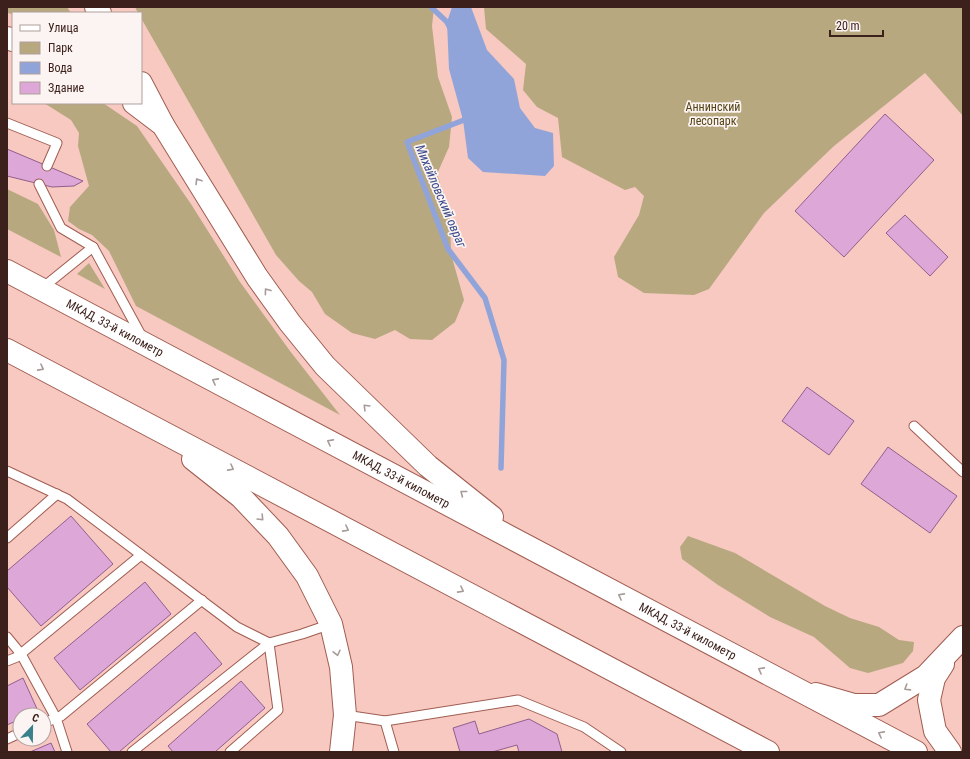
<svg xmlns="http://www.w3.org/2000/svg" width="970" height="759" viewBox="0 0 970 759" font-family="'Roboto Condensed',sans-serif">
<rect width="100%" height="100%" fill="#f7c9c0"/>
<g fill="#b8a880">
<path d="M 7,7 L 67,7 L 71,13 L 13,13 L 13,14 L 7,13 Z"/>
<path d="M 135,7 L 434,7 L 432,26 L 438,77 L 452,117 L 449,147 L 437,174 L 450,213 L 451,254 L 464,300 L 455,322 L 432,340 L 410,339 L 395,330 L 375,339 L 352,333 L 325,314 L 312,292 L 299,281 L 276,255 L 141,18 L 141,13 L 138,13 Z"/>
<path d="M 484,7 L 963,7 L 963,116 L 925,73 L 834,146 L 764,213 L 709,289 L 694,295 L 644,293 L 618,277 L 614,257 L 639,215 L 644,196 L 635,187 L 625,190 L 562,157 L 558,118 L 537,107 L 523,90 L 526,64 L 486,29 Z"/>
<path d="M 44,103 L 103,103 L 137,126 L 191,204 L 240,282 L 290,351 L 340,415 L 136,306 L 109,251 L 92,235 L 79,229 L 68,221 L 70,207 L 89,186 L 78,146 L 79,133 L 71,120 Z"/>
<path d="M 7,189 L 38,204 L 54,230 L 61,257 L 7,229 Z"/>
<path d="M 89,263 L 105,289 L 77,274 Z"/>
<path d="M 688,536 L 735,553 L 825,606 L 850,618 L 879,627 L 899,640 L 914,642 L 913,651 L 903,663 L 868,673 L 850,668 L 814,637 L 770,617 L 718,585 L 682,559 L 680,547 Z"/>
</g>
<path fill="#91a4da" d="M 452,7 L 471,7 L 487,50 L 514,79 L 520,108 L 535,128 L 553,133 L 554,166 L 545,176 L 483,172 L 468,158 L 463,120 L 449,69 L 447,22 Z"/>
<g fill="none" stroke-linecap="round" stroke-linejoin="round">
<g stroke="#91a4da" stroke-width="5.5">
<path d="M 431,7 L 447,22 L 450,28"/>
<path d="M 467,116 L 464,120 L 407,142 L 448,249 L 485,298 L 504,360 L 501,468"/>
</g>
</g>
<g fill="#dda7d8" stroke="#915f8d">
<path d="M 885,114 L 934,160 L 844,257 L 795,211 Z"/>
<path d="M 7,149 L 83,181 L 74,186 L 52,187 L 7,176 Z"/>
<path d="M 905,215 L 948,257 L 930,276 L 886,233 Z"/>
<path d="M 807,387 L 854,421 L 829,455 L 782,421 Z"/>
<path d="M 888,447 L 957,496 L 930,533 L 861,484 Z"/>
<path d="M 71,516 L 113,564 L 41,626 L 7,587 L 7,571 Z"/>
<path d="M 145,582 L 171,614 L 80,690 L 54,658 Z"/>
<path d="M 195,632 L 222,664 L 119,752 L 111,752 L 87,724 Z"/>
<path d="M 23,678 L 38,711 L 30,715 L 20,715 L 20,719 L 7,725 L 7,686 Z"/>
<path d="M 241,681 L 265,708 L 215,752 L 173,752 L 168,746 Z"/>
<path d="M 529,719 L 557,734 L 562,752 L 519,752 L 517,745 L 492,752 L 460,752 L 453,728 L 475,721 L 479,734 Z"/>
<path d="M 51,743 L 55,752 L 30,752 Z"/>
</g>
<g fill="none" stroke-linecap="round" stroke-linejoin="round">
<defs>
<g id="lane">
<path d="M 7,123 L 57,143 L 47,166"/>
<path d="M 39,184 L 61,228 L 93,247 L 142,337"/>
<path d="M 41,289 L 93,247"/>
<path d="M 914,426 L 963,472"/>
<path d="M 7,471 L 67,499 L 237,627 L 269,643 L 302,634 L 331,624"/>
<path d="M 7,538 L 57,494"/>
<path d="M 7,637 L 21,654 L 56,718 L 67,752"/>
<path d="M 7,661 L 17,657 L 141,555"/>
<path d="M 345,715 L 385,721 L 518,700 L 584,727 L 621,752"/>
<path d="M 385,721 L 394,752"/>
<path d="M 44,723 L 61,716 L 202,600"/>
<path d="M 7,739 L 20,733"/>
<path d="M 132,752 L 269,643"/>
<path d="M 230,752 L 278,710 L 269,643"/>
</g>
<g id="secondary">
<path d="M 943,664 L 934,678 L 929,700 L 935,731 L 950,752"/>
<path d="M 816,694 L 854,705 L 879,705 L 926,676 L 963,637"/>
</g>
<g id="primary">
<path d="M 96,7 L 100,13"/>
<path d="M 141,83 L 163,125"/>
</g>
<g id="highway">
<path d="M 7,38 L 13,40"/>
<path d="M 134,103 L 163,125 L 257,277 L 290,323 L 325,366 L 428,466 L 492,517"/>
<path id="s1" d="M 7,271 L 916,752"/>
<path d="M 7,350 L 768,752"/>
<path d="M 193,459 L 241,497 L 278,536 L 307,576 L 331,624 L 341,667 L 345,715 L 341,752"/>
</g>
</defs>
<use href="#lane" stroke="#a05d52" stroke-width="11"/>
<use href="#secondary" stroke="#a05d52" stroke-width="24"/>
<use href="#primary" stroke="#a05d52" stroke-width="24"/>
<use href="#highway" stroke="#a05d52" stroke-width="24"/>
<use href="#lane" stroke="#fff" stroke-width="9"/>
<use href="#secondary" stroke="#fff" stroke-width="22"/>
<use href="#primary" stroke="#fff" stroke-width="22"/>
<use href="#highway" stroke="#fff" stroke-width="22"/>
</g>
<defs><path id="oneway-chevron" d="M-2-3.5L2.5 0L-2 3.5" fill="none" stroke-width="1.6" stroke-linecap="round" stroke-linejoin="round"/></defs>
<g stroke="#a79b98">
<use href="#oneway-chevron" transform="translate(198 181) rotate(-122)"/>
<use href="#oneway-chevron" transform="translate(267 291) rotate(-126)"/>
<use href="#oneway-chevron" transform="translate(41 368) rotate(28)"/>
<use href="#oneway-chevron" transform="translate(215 381) rotate(-152)"/>
<use href="#oneway-chevron" transform="translate(366 407) rotate(-135)"/>
<use href="#oneway-chevron" transform="translate(330 442) rotate(-152)"/>
<use href="#oneway-chevron" transform="translate(231 468) rotate(28)"/>
<use href="#oneway-chevron" transform="translate(463 493) rotate(-142)"/>
<use href="#oneway-chevron" transform="translate(261 518) rotate(46)"/>
<use href="#oneway-chevron" transform="translate(346 529) rotate(28)"/>
<use href="#oneway-chevron" transform="translate(461 590) rotate(28)"/>
<use href="#oneway-chevron" transform="translate(621 596) rotate(-152)"/>
<use href="#oneway-chevron" transform="translate(337 653) rotate(77)"/>
<use href="#oneway-chevron" transform="translate(761 670) rotate(-152)"/>
<use href="#oneway-chevron" transform="translate(907 688) rotate(148)"/>
<use href="#oneway-chevron" transform="translate(881 734) rotate(-152)"/>
</g>
<g text-anchor="middle" dominant-baseline="central" stroke-width="3.5" stroke-linejoin="round" paint-order="stroke">
<g font-size="12" fill="#534314" stroke="#fcf4f2">
<text x="713" y="107">Аннинский<tspan x="713" dy="14">лесопарк</tspan></text>
</g>
<g font-size="12" fill="#3c201b" stroke="#fcf4f2">
<text stroke="none"><textPath href="#s1" startOffset="122">МКАД, 33-й километр</textPath></text>
<text stroke="none"><textPath href="#s1" startOffset="446">МКАД, 33-й километр</textPath></text>
<text stroke="none"><textPath href="#s1" startOffset="770">МКАД, 33-й километр</textPath></text>
</g>
<g font-size="13" font-style="italic" fill="#384a8c" stroke="#fcf4f2">
<text transform="translate(441 196) rotate(67)">Михайловский овраг</text>
</g>
</g>
<rect width="970" height="759" fill="none" stroke="#3c201b" stroke-width="16"/>
<rect x="12" y="12" width="130" height="92" fill="#fcf4f2" stroke="#af9f9c"/>
<rect x="20" y="25" width="20" height="6" fill="#ffffff" stroke="#af9f9c"/>
<text x="48" y="32" font-size="12" fill="#3c201b">Улица</text>
<rect x="20" y="42" width="20" height="12" fill="#b8a880" stroke="#af9f9c"/>
<text x="48" y="52" font-size="12" fill="#3c201b">Парк</text>
<rect x="20" y="62" width="20" height="12" fill="#91a4da" stroke="#af9f9c"/>
<text x="48" y="72" font-size="12" fill="#3c201b">Вода</text>
<rect x="20" y="82" width="20" height="12" fill="#dda7d8" stroke="#af9f9c"/>
<text x="48" y="92" font-size="12" fill="#3c201b">Здание</text>
<g transform="translate(32 727) rotate(22)"><circle r="19" fill="#fcf4f2" stroke="#af9f9c"/>
<path d="M0-3L7 15L0 10L-7 15Z" fill="#39808b"/>
<text y="-6" font-size="11" font-weight="bold" text-anchor="middle" fill="#3c201b">С</text>
</g>
<path d="M830 30v6h53v-6" fill="none" stroke="#3c201b" stroke-width="2"/>
<text x="836" y="30" font-size="12" fill="#3c201b" stroke="#fcf4f2" stroke-width="3" paint-order="stroke">20 m</text>
</svg>
